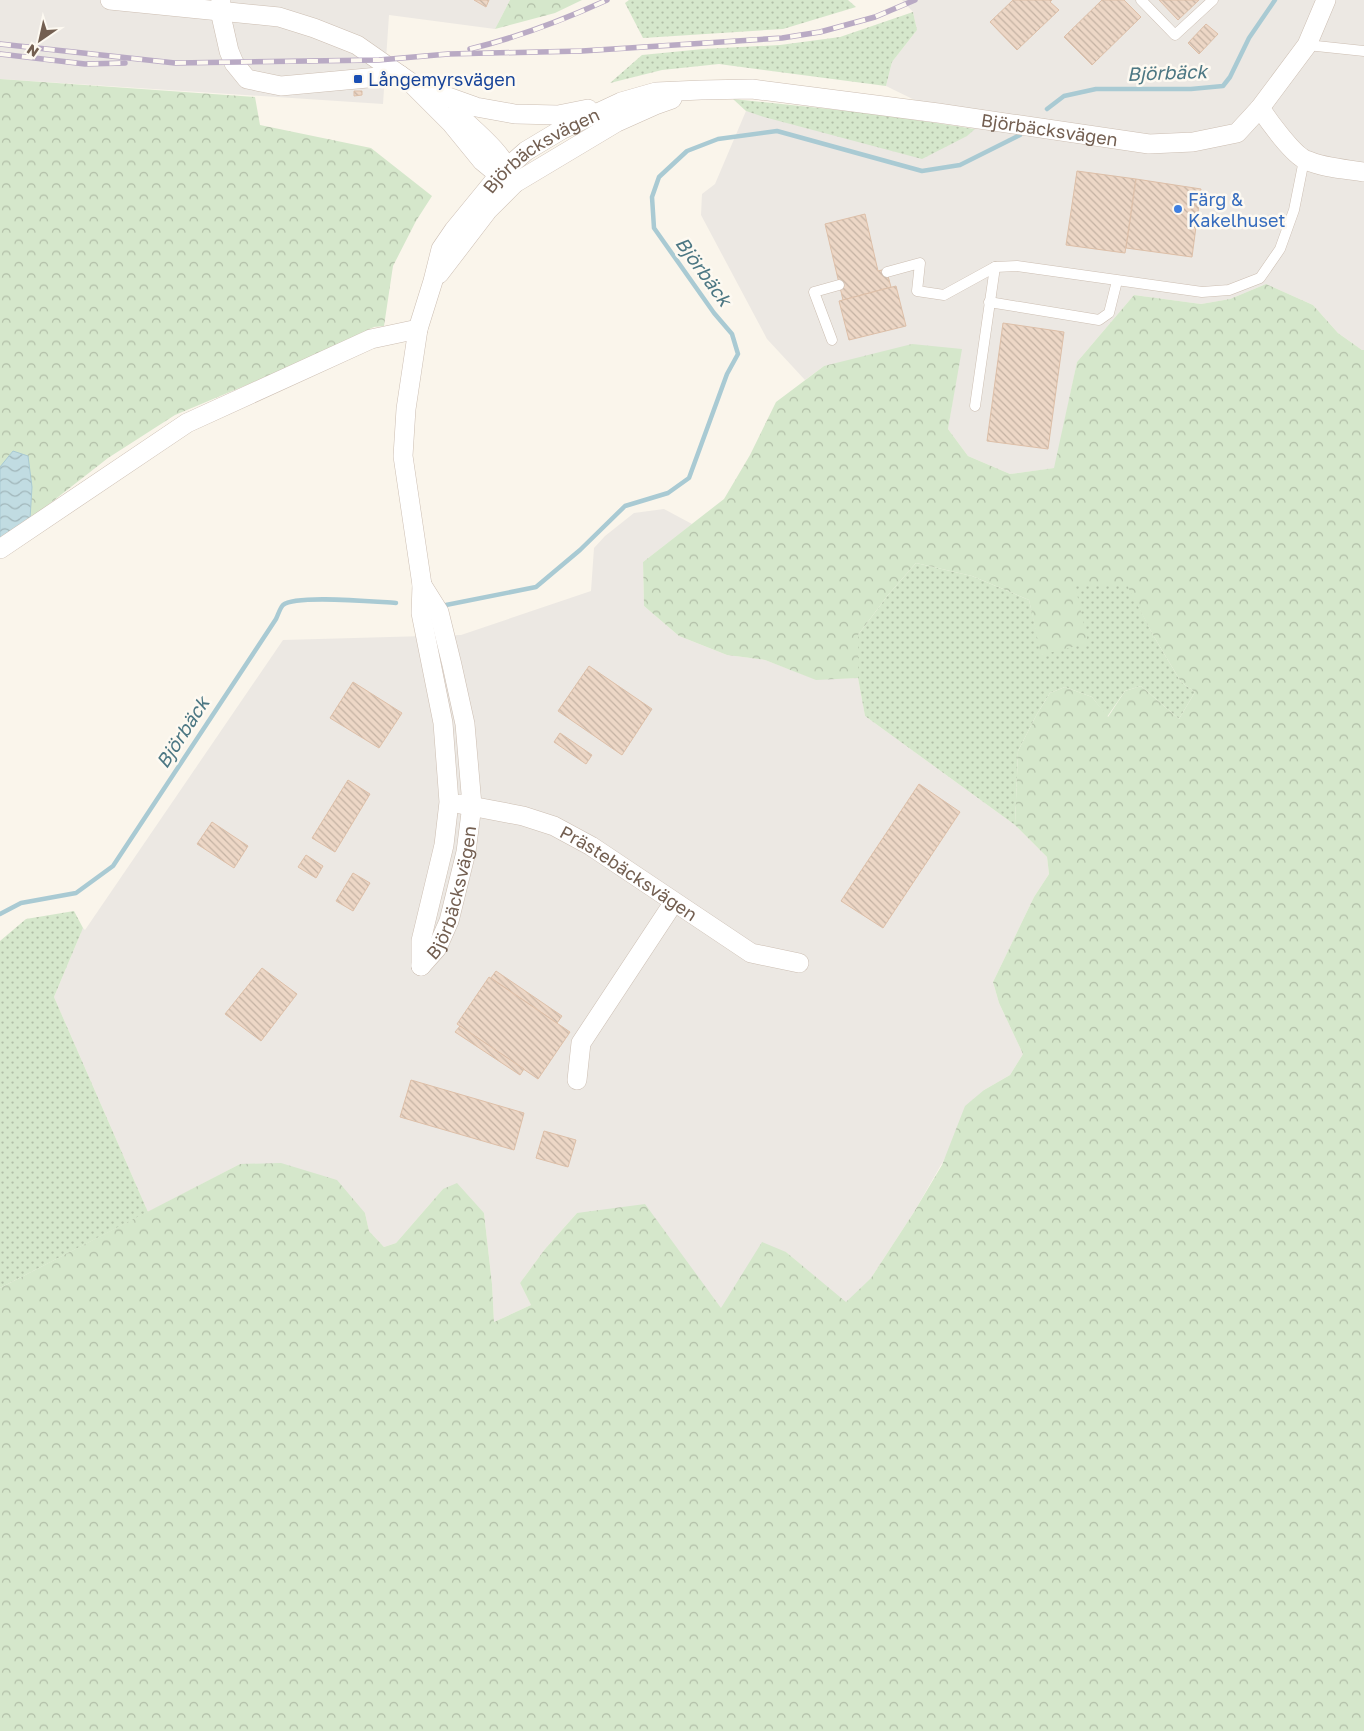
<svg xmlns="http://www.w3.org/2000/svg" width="1364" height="1731" viewBox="0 0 1364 1731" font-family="'Golos Text',sans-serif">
<defs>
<pattern id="grass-dots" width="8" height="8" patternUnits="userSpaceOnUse" patternTransform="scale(1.25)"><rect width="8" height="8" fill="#d5e7cb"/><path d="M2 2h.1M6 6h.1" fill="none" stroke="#b1bea7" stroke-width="1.8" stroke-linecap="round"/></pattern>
<pattern id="forest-crowns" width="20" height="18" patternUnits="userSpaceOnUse" patternTransform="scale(1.25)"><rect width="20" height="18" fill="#d5e7cb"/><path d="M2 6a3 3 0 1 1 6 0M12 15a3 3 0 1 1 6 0" fill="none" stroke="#b1bea7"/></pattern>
<pattern id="water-waves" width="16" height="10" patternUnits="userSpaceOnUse" patternTransform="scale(1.25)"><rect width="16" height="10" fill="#c1dce2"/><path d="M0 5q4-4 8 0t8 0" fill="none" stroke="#a1b6ba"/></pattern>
<pattern id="building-back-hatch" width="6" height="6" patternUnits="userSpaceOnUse" patternTransform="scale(1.25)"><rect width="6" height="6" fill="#edd7c6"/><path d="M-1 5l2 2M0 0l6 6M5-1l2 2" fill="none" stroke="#c4b2a3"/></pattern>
</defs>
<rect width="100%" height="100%" fill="#faf5eb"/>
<g fill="#ece8e3">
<path d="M 0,0 L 510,0 L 495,29 L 389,15 L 383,104 L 0,79 Z"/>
<path d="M 902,0 L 1364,0 L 1364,350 L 1362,350 L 1338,333 L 1313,305 L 1266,284 L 1230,299 L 1201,304 L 1134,295 L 1077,362 L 1055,468 L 1010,474 L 968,456 L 948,429 L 961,349 L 824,366 L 805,380 L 767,339 L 701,215 L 702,194 L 715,184 L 746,111 L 922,158 L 974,129 L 886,86 L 892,62 L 917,30 L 913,12 Z"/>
<path d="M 664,509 L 692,524 L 643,562 L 644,606 L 679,636 L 727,655 L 765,660 L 815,679 L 858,678 L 865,716 L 1015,825 L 1047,857 L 1049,874 L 1034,897 L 993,982 L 999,1003 L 1023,1054 L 1010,1075 L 984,1090 L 914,1212 L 871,1278 L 846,1303 L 786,1252 L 722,1309 L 577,1213 L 545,1249 L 520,1283 L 531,1305 L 494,1322 L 492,1284 L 484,1213 L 443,1189 L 396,1243 L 384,1247 L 369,1231 L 365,1213 L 240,1164 L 148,1212 L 54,997 L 83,928 L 85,930 L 283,640 L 461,635 L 591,591 L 594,548 L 605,536 L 634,513 Z"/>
</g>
<g fill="url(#grass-dots)">
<path d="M 629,0 L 848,0 L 856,7 L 783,29 L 643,38 L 625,3 Z"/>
<path d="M 913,12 L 917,30 L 892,62 L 886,86 L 719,64 L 662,70 L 610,83 L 642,55 L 703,49 L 780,45 L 840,37 Z"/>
<path d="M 733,99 L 878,114 L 975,129 L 967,136 L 922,159 L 764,117 L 746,111 Z"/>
<path d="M 916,563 L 972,576 L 1029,600 L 1042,655 L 1074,585 L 1128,585 L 1153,635 L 1181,682 L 1195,692 L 1179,719 L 1141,686 L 1125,691 L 1107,717 L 1092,697 L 1065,687 L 1050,693 L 1037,714 L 1018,751 L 1015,825 L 865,716 L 858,678 L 858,635 L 888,595 Z"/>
<path d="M 74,911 L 83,928 L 54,997 L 148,1212 L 0,1288 L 0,941 L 26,919 Z"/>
</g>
<g fill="url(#forest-crowns)">
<path d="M 510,0 L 582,0 L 555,13 L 495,29 Z"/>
<path d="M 0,79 L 255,97 L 260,125 L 371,148 L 432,196 L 416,221 L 393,266 L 384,326 L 374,327 L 289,367 L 175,415 L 108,458 L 30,519 L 32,487 L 1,466 L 0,467 Z"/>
<path d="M 1266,284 L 1313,305 L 1338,333 L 1362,350 L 1364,350 L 1364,1731 L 0,1731 L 0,1288 L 240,1164 L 281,1163 L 337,1180 L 365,1213 L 369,1231 L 384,1247 L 396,1243 L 443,1189 L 457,1183 L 484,1213 L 492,1284 L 494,1322 L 531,1305 L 520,1283 L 545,1249 L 577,1213 L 645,1204 L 721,1308 L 762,1242 L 786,1252 L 846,1302 L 871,1278 L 914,1212 L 942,1165 L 965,1106 L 984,1090 L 1010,1075 L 1023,1054 L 999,1003 L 993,982 L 1034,897 L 1049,874 L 1047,857 L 1015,825 L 1018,751 L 1037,714 L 1050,693 L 1065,687 L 1092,697 L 1108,717 L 1125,691 L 1141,686 L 1179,719 L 1195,692 L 1181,682 L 1153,635 L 1127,585 L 1075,585 L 1088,643 L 1041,655 L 1029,600 L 972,576 L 916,563 L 888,595 L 858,635 L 858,678 L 816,680 L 765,660 L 727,655 L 679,636 L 644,606 L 643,562 L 724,499 L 750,455 L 776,402 L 824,366 L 912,344 L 962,349 L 948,429 L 968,456 L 1010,474 L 1054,468 L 1077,362 L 1134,295 L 1201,304 L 1230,299 Z"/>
</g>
<path fill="url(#water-waves)" stroke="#a9cad3" d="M 13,451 L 28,456 L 32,487 L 30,519 L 0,538 L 0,467 Z"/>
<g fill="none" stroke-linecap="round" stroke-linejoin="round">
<g stroke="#a9cad3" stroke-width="4.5">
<path d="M 1047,109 L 1064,96 L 1096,89 L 1191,89 L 1223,86 L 1230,77 L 1249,38 L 1275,0"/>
<path d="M 446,605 L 536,587 L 580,550 L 625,506 L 668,493 L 689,478 L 727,374 L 738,354 L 732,334 L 714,313 L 654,228 L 652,197 L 659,177 L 687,151 L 718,139 L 777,131 L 922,171 L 960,165 L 1020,135"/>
<path d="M 0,914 L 21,903 L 76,893 L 113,866 L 276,619 C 278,615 280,608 283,605 C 296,594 376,602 396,603"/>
</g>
</g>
<g fill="url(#building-back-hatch)" stroke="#ddbfa8">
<path d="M 474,0 L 489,0 L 486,7 Z"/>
<path d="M 1013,0 L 1052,0 L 1050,2 L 1059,10 L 1017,50 L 990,22 Z"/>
<path d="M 1102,0 L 1124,0 L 1141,17 L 1092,65 L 1064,37 Z"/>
<path d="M 1159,0 L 1199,0 L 1178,20 Z"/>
<path d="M 1206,24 L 1218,34 L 1199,54 L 1188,43 Z"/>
<path d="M 354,91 L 362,91 L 362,95 L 354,96 Z"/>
<path d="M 1077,171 L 1136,179 L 1125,253 L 1066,245 Z"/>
<path d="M 1136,179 L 1201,189 L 1192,257 L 1126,248 Z"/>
<path d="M 865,214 L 878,271 L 886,269 L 891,287 L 843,300 L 825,224 Z"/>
<path d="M 896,286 L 906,326 L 849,340 L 839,301 Z"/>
<path d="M 1003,323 L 1064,332 L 1048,449 L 987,441 Z"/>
<path d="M 589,666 L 652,709 L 622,755 L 558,711 Z"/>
<path d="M 353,682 L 402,713 L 379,748 L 330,718 Z"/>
<path d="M 560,733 L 592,755 L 586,764 L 554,742 Z"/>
<path d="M 348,780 L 370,794 L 335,852 L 312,838 Z"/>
<path d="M 919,784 L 960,812 L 883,928 L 841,901 Z"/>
<path d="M 212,822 L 248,846 L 234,868 L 197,844 Z"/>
<path d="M 306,855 L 323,866 L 316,878 L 298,867 Z"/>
<path d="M 353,873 L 370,883 L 353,911 L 336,901 Z"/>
<path d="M 262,968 L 297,994 L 261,1041 L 225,1014 Z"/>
<path d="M 496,971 L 562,1016 L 557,1023 L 491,978 Z"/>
<path d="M 489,977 L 570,1032 L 538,1079 L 457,1024 Z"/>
<path d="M 460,1026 L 524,1069 L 520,1075 L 455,1032 Z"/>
<path d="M 411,1080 L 524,1113 L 514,1150 L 400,1117 Z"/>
<path d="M 544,1131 L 576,1140 L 568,1167 L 536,1158 Z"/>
</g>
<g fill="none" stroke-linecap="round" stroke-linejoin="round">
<defs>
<g id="lane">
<path d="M 1141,0 L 1175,35 L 1213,0"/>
<path d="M 1307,45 L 1364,51"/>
<path d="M 887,272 L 920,263 L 917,291 L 944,295 L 995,267 L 1017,266 L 1202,292 L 1229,290 L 1260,278 L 1280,249 L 1294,210 L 1304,160"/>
<path d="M 989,302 L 1099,320 L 1109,313 L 1117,281"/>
<path d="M 832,340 L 814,292 L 839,285"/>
<path d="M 975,406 L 995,267"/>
</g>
<g id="street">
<path d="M 110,0 L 279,17 L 314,28 L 357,45 L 410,82 L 451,123 L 482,161 L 499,175 L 515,183"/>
<path d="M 221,0 L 220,11 L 229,51 L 234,63 L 247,79 L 281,86 L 400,75"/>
<path d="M 434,92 L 476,107 L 515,114 L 558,115 L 588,109"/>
<path d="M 1260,108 C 1268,120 1293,155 1306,160 C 1324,168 1345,169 1364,172"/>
<path d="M 456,113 C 477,133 501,151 513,178"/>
<path d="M 439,274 L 488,210 L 515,183 L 617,122 L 655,105 L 672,99"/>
<path d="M 0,549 L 187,423 L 371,339 L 418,329"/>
<path id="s1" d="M 460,804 L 523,816 L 554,826 L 591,846 L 751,953 L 799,963"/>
<path id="s2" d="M 421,966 L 421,941 L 444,845 L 449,802 L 443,723 L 421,613 L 422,585 L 403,456 L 406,409 L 418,329 L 433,281 L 441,249 L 454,230 L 499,175 L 526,151 L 561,130 L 621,102 L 656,92 L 701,90 L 752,89 L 938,113 L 1149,144 L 1193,142 L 1237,133 L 1260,108 L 1307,45 L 1326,0"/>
<path id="s3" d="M 421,966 L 437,948 L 449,921 L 466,852 L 472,805 L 465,724 L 452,665 L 439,612 L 422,585"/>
<path d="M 577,1080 L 581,1043 L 674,902"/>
</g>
</defs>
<use href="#lane" stroke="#ccbeb2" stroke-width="11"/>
<use href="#street" stroke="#ccbeb2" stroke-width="20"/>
<use href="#lane" stroke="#fff" stroke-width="10"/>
<use href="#street" stroke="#fff" stroke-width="19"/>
<defs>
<g id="rail">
<path d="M 0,44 L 175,63 L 379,60 L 448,54 L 582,51 L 782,38 L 820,32 L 875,17 L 915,0"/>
<path d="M 470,49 C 519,37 561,21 607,0"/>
<path d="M 0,54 L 85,64 L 125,63"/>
</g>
</defs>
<use href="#rail" stroke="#b9aac4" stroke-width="5.5"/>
<use href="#rail" stroke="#fdf9f1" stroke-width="4" stroke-dasharray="11" stroke-linecap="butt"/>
</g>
<rect fill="#1a4fb4" stroke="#fdf9f1" stroke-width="2" x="353" y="74" width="10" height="10" rx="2.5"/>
<circle fill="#3f7fe0" stroke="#fdf9f1" stroke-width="2" cx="1178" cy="209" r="5"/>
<g text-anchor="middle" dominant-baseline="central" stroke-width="5" stroke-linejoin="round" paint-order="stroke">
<g font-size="18" fill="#164399" stroke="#fdf9f1" text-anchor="start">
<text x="368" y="79">Långemyrsvägen</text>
</g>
<g font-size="18" fill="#735f51" stroke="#fdf9f1">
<text stroke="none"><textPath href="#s2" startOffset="1398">Björbäcksvägen</textPath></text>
<text stroke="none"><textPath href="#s2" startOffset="871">Björbäcksvägen</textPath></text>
<text stroke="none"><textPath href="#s1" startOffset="185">Prästebäcksvägen</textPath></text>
<text stroke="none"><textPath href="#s3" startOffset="82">Björbäcksvägen</textPath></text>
</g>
<g font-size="18" fill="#366cbe" stroke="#fdf9f1" text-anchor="start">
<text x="1188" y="199">Färg &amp;<tspan x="1188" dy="21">Kakelhuset</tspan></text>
</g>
<g font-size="19" font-style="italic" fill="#4c7783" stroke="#fdf9f1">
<text transform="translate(1167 72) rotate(-2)">Björbäck</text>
<text transform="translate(704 271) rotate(54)">Björbäck</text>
<text transform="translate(182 732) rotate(-57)">Björbäck</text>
</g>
</g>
<g transform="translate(40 40) rotate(214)" stroke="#fdf9f1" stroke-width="4" paint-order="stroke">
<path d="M0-4L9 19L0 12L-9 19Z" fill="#735f51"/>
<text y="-8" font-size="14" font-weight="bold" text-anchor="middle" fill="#735f51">N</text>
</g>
</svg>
